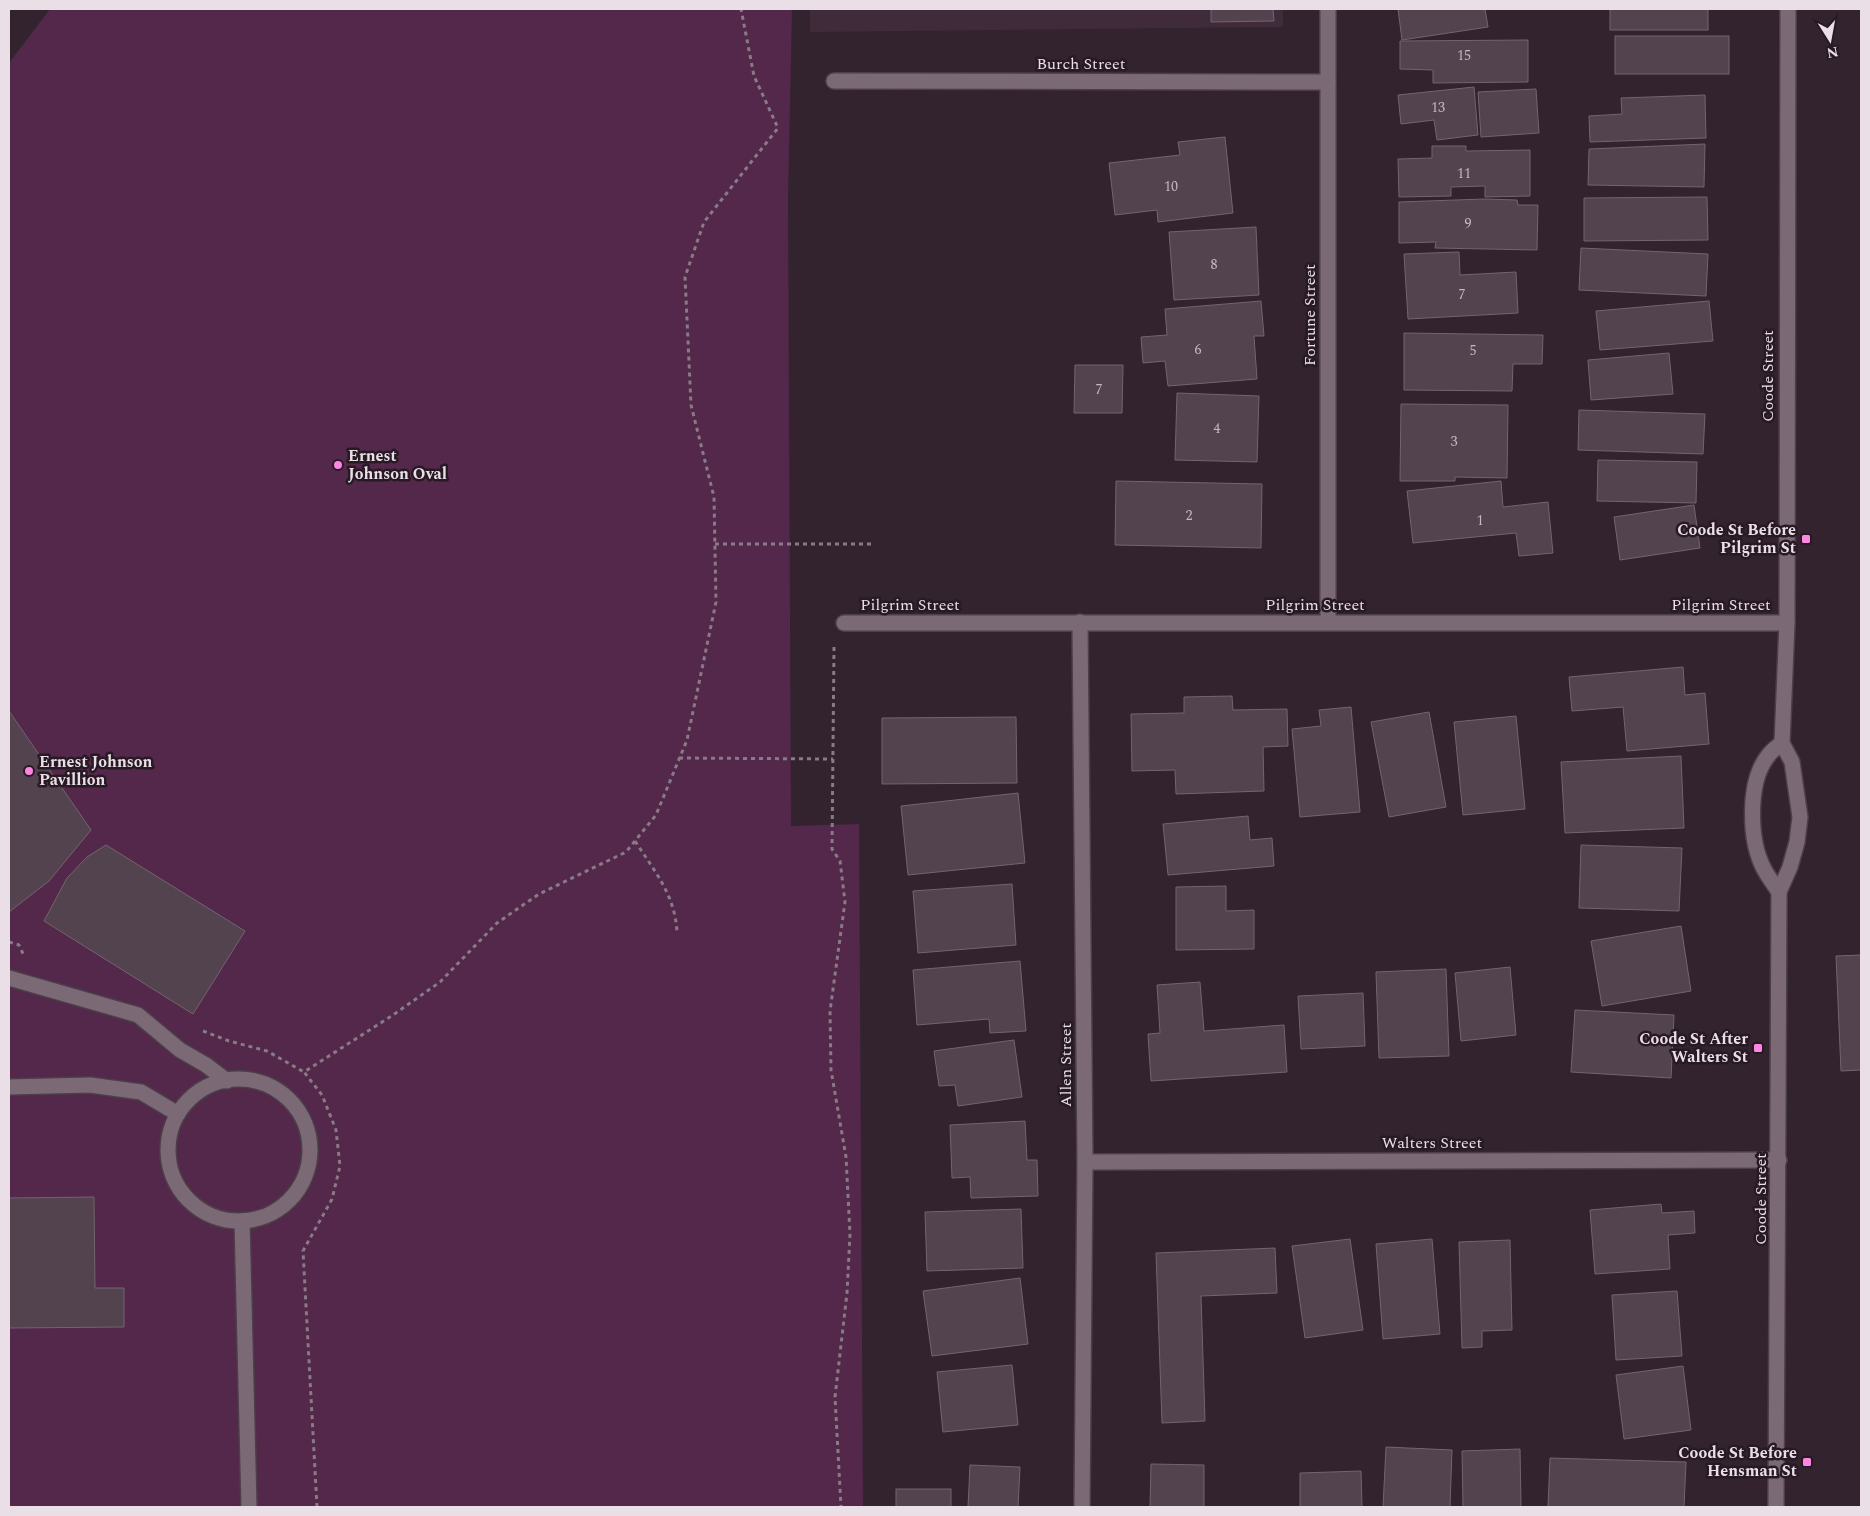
<svg xmlns="http://www.w3.org/2000/svg" width="1870" height="1516" viewBox="0 0 1870 1516" font-family="Spectral,serif">
<rect width="100%" height="100%" fill="#32232e"/>
<path fill="#402b3a" d="M 810,9 L 1283,9 L 1283,27 L 810,32 Z"/>
<path fill="#53284a" d="M 50,9 L 792,9 L 788,200 L 791,826 L 859,824 L 863,1507 L 9,1507 L 9,63 Z"/>
<g fill="#53434f" stroke="#756370">
<path d="M 1211,9 L 1273,9 L 1274,21 L 1211,22 Z"/>
<path d="M 1398,9 L 1485,9 L 1488,27 L 1402,40 Z"/>
<rect x="1610" y="9" width="98" height="21"/>
<rect x="1615" y="36" width="114" height="38"/>
<path d="M 1528,40 L 1528,82 L 1433,83 L 1433,70 L 1400,69 L 1400,41 Z"/>
<path d="M 1474,87 L 1478,135 L 1437,140 L 1434,120 L 1401,124 L 1398,95 Z"/>
<path d="M 1536,89 L 1539,133 L 1481,137 L 1478,92 Z"/>
<path d="M 1705,95 L 1706,138 L 1590,142 L 1589,116 L 1622,114 L 1621,98 Z"/>
<path d="M 1225,137 L 1233,213 L 1158,222 L 1157,210 L 1115,215 L 1109,163 L 1180,155 L 1178,142 Z"/>
<path d="M 1705,144 L 1704,187 L 1588,185 L 1589,149 Z"/>
<path d="M 1432,146 L 1466,146 L 1466,151 L 1530,150 L 1530,196 L 1485,197 L 1485,186 L 1451,187 L 1451,196 L 1399,197 L 1398,159 L 1432,158 Z"/>
<path d="M 1707,197 L 1708,240 L 1584,241 L 1584,198 Z"/>
<path d="M 1484,199 L 1517,200 L 1518,205 L 1538,205 L 1537,250 L 1435,248 L 1436,242 L 1399,243 L 1399,202 Z"/>
<path d="M 1256,227 L 1259,295 L 1174,300 L 1169,232 Z"/>
<path d="M 1581,248 L 1708,254 L 1706,296 L 1579,290 Z"/>
<path d="M 1459,252 L 1460,275 L 1516,272 L 1518,313 L 1408,319 L 1404,254 Z"/>
<path d="M 1261,301 L 1264,336 L 1254,336 L 1257,379 L 1168,386 L 1165,361 L 1143,363 L 1141,337 L 1167,335 L 1165,309 Z"/>
<path d="M 1709,301 L 1713,341 L 1600,350 L 1596,311 Z"/>
<path d="M 1404,333 L 1543,335 L 1542,364 L 1513,364 L 1512,391 L 1404,390 Z"/>
<path d="M 1669,353 L 1673,394 L 1591,400 L 1588,360 Z"/>
<path d="M 1075,365 L 1123,365 L 1122,413 L 1074,413 Z"/>
<path d="M 1177,393 L 1259,396 L 1257,462 L 1175,460 Z"/>
<path d="M 1401,404 L 1508,405 L 1507,478 L 1455,477 L 1455,481 L 1400,481 Z"/>
<path d="M 1579,410 L 1705,414 L 1703,454 L 1578,450 Z"/>
<path d="M 1598,460 L 1697,462 L 1696,503 L 1597,501 Z"/>
<path d="M 1116,481 L 1262,484 L 1261,548 L 1115,545 Z"/>
<path d="M 1501,481 L 1503,507 L 1548,502 L 1553,553 L 1519,556 L 1516,533 L 1413,543 L 1407,491 Z"/>
<path d="M 1694,505 L 1700,548 L 1620,560 L 1614,517 Z"/>
<path d="M 1683,667 L 1685,695 L 1705,693 L 1709,744 L 1627,751 L 1623,707 L 1572,711 L 1569,677 Z"/>
<path d="M 1232,696 L 1233,710 L 1287,709 L 1288,746 L 1263,747 L 1264,791 L 1176,794 L 1175,770 L 1132,771 L 1131,714 L 1184,713 L 1184,697 Z"/>
<path d="M 1351,707 L 1360,812 L 1300,817 L 1292,729 L 1321,726 L 1319,710 Z"/>
<path d="M 9,711 L 91,830 L 49,881 L 9,912 Z"/>
<path d="M 1429,712 L 1446,807 L 1389,817 L 1371,722 Z"/>
<path d="M 1516,716 L 1525,809 L 1463,815 L 1454,722 Z"/>
<path d="M 1016,717 L 1017,783 L 882,784 L 882,718 Z"/>
<path d="M 1681,756 L 1684,828 L 1565,833 L 1561,762 Z"/>
<path d="M 1018,793 L 1025,863 L 908,875 L 901,806 Z"/>
<path d="M 1248,816 L 1250,840 L 1272,838 L 1274,866 L 1168,875 L 1163,824 Z"/>
<path d="M 106,845 L 245,931 L 193,1014 L 44,921 L 67,878 L 87,857 Z"/>
<path d="M 1581,845 L 1682,848 L 1679,911 L 1579,908 Z"/>
<path d="M 1012,884 L 1016,945 L 918,953 L 913,891 Z"/>
<path d="M 1226,886 L 1226,911 L 1254,910 L 1254,949 L 1176,950 L 1176,887 Z"/>
<path d="M 1681,926 L 1691,991 L 1602,1006 L 1591,941 Z"/>
<path d="M 1861,955 L 1861,1070 L 1841,1071 L 1836,956 Z"/>
<path d="M 1020,961 L 1026,1031 L 990,1033 L 989,1019 L 917,1025 L 913,970 Z"/>
<path d="M 1510,967 L 1516,1035 L 1461,1041 L 1455,973 Z"/>
<path d="M 1446,969 L 1449,1056 L 1379,1058 L 1376,972 Z"/>
<path d="M 1200,982 L 1204,1031 L 1284,1025 L 1287,1072 L 1151,1081 L 1148,1034 L 1160,1033 L 1157,985 Z"/>
<path d="M 1363,993 L 1365,1046 L 1301,1049 L 1298,996 Z"/>
<path d="M 1575,1010 L 1674,1015 L 1671,1078 L 1571,1072 Z"/>
<path d="M 1014,1040 L 1022,1097 L 958,1106 L 955,1085 L 939,1086 L 934,1051 Z"/>
<path d="M 1025,1121 L 1027,1160 L 1037,1160 L 1038,1196 L 971,1198 L 970,1177 L 952,1178 L 950,1125 Z"/>
<path d="M 94,1197 L 95,1288 L 124,1288 L 124,1327 L 9,1328 L 9,1198 Z"/>
<path d="M 1661,1204 L 1662,1213 L 1694,1211 L 1695,1233 L 1668,1235 L 1670,1269 L 1595,1274 L 1590,1210 Z"/>
<path d="M 1021,1209 L 1023,1268 L 927,1271 L 925,1212 Z"/>
<path d="M 1350,1239 L 1363,1330 L 1305,1338 L 1292,1246 Z"/>
<path d="M 1432,1239 L 1440,1334 L 1383,1339 L 1376,1244 Z"/>
<path d="M 1510,1240 L 1512,1330 L 1482,1331 L 1482,1347 L 1462,1348 L 1459,1242 Z"/>
<path d="M 1275,1248 L 1277,1293 L 1201,1296 L 1205,1421 L 1162,1423 L 1156,1253 Z"/>
<path d="M 1020,1278 L 1028,1344 L 932,1356 L 923,1291 Z"/>
<path d="M 1677,1291 L 1682,1356 L 1616,1360 L 1612,1295 Z"/>
<path d="M 1012,1365 L 1018,1425 L 943,1432 L 937,1372 Z"/>
<path d="M 1683,1366 L 1691,1430 L 1624,1439 L 1616,1375 Z"/>
<path d="M 1386,1447 L 1452,1450 L 1450,1507 L 1383,1507 Z"/>
<path d="M 1520,1449 L 1521,1507 L 1463,1507 L 1462,1451 Z"/>
<path d="M 1550,1458 L 1686,1462 L 1684,1507 L 1548,1507 Z"/>
<path d="M 1151,1464 L 1204,1465 L 1204,1507 L 1150,1507 Z"/>
<path d="M 970,1465 L 1020,1467 L 1018,1507 L 968,1507 Z"/>
<path d="M 1361,1471 L 1362,1507 L 1300,1507 L 1300,1473 Z"/>
<rect x="896" y="1489" width="55" height="18"/>
</g>
<g fill="none" stroke-linecap="round" stroke-linejoin="round">
<defs>
<g id="lane">
<path d="M 9,978 L 138,1015 L 180,1050 L 206,1065 L 227,1081"/>
<circle cx="239" cy="1150" r="71"/>
<path d="M 9,1087 L 90,1085 L 141,1092 L 178,1114"/>
<path d="M 242,1221 L 249,1507"/>
</g>
<g id="street">
<path d="M 1328,9 L 1328,622"/>
<path d="M 834,81 L 1328,82"/>
<path d="M 1080,622 L 1085,1162 L 1082,1507"/>
<path d="M 844,623 L 1787,623"/>
<path d="M 1085,1162 L 1779,1160"/>
</g>
<g id="secondary">
<path d="M 1779,892 C 1774,884 1768,877 1764,869 C 1749,841 1747,782 1768,756 C 1771,751 1777,747 1782,743"/>
<path d="M 1776,1507 L 1779,892 L 1790,867 L 1797,842 L 1800,817 L 1792,762 L 1782,743 L 1787,623 L 1788,9"/>
</g>
</defs>
<use href="#lane" stroke="#4c3f48" stroke-width="18"/>
<use href="#street" stroke="#4c3f48" stroke-width="18"/>
<use href="#secondary" stroke="#4c3f48" stroke-width="18"/>
<g stroke="#887b85" stroke-width="3" stroke-dasharray="4 4" stroke-linecap="butt">
<path d="M 715,544 L 872,544"/>
<path d="M 834,647 L 832,849 L 840,861 L 845,902 L 830,1011 L 831,1070 L 846,1157 L 850,1234 L 847,1293 L 835,1397 L 841,1507"/>
<path d="M 679,758 L 833,759"/>
<path d="M 635,841 C 655,872 676,896 677,934"/>
<path d="M 9,942 L 19,945 L 24,956"/>
<path d="M 203,1031 L 229,1041 L 267,1051 L 304,1072"/>
<path d="M 317,1507 L 303,1251 L 332,1199 L 340,1166 L 336,1130 L 322,1095 L 304,1072 L 393,1015 L 440,982 L 497,923 L 539,894 L 626,852 L 656,815 L 687,740 L 716,602 L 714,497 L 691,405 L 685,277 L 704,222 L 778,128 L 754,76 L 741,9"/>
</g>
<use href="#lane" stroke="#7b6a76" stroke-width="15"/>
<use href="#street" stroke="#7b6a76" stroke-width="15"/>
<use href="#secondary" stroke="#7b6a76" stroke-width="15"/>
</g>
<g fill="#fd86e3" stroke="#281a24" stroke-width="2">
<circle cx="338" cy="465" r="5"/>
<rect x="1801" y="534" width="10" height="10" rx="2.5"/>
<circle cx="29" cy="771" r="5"/>
<rect x="1753" y="1043" width="10" height="10" rx="2.5"/>
<rect x="1802" y="1457" width="10" height="10" rx="2.5"/>
</g>
<g text-anchor="middle" dominant-baseline="central" stroke-width="5" stroke-linejoin="round" paint-order="stroke">
<g font-size="14" fill="#c4b8c1">
<text x="1464" y="55">15</text>
<text x="1438" y="107">13</text>
<text x="1464" y="173">11</text>
<text x="1171" y="186">10</text>
<text x="1468" y="223">9</text>
<text x="1214" y="264">8</text>
<text x="1462" y="294">7</text>
<text x="1198" y="349">6</text>
<text x="1473" y="350">5</text>
<text x="1099" y="389">7</text>
<text x="1217" y="428">4</text>
<text x="1454" y="441">3</text>
<text x="1189" y="515">2</text>
<text x="1480" y="520">1</text>
</g>
<g font-size="16" fill="#eadfe7" stroke="#281a24">
<text x="1081" y="64">Burch Street</text>
<text transform="translate(1310 315) rotate(-90)">Fortune Street</text>
<text transform="translate(1768 376) rotate(-90)">Coode Street</text>
<text x="910" y="605">Pilgrim Street</text>
<text x="1315" y="605">Pilgrim Street</text>
<text x="1721" y="605">Pilgrim Street</text>
<text transform="translate(1066 1065) rotate(-90)">Allen Street</text>
<text x="1432" y="1143">Walters Street</text>
<text transform="translate(1761 1199) rotate(-90)">Coode Street</text>
</g>
<g font-size="16" font-weight="bold" fill="#eadfe7" stroke="#281a24" text-anchor="end">
<text x="348" y="456" text-anchor="start">Ernest<tspan x="348" dy="18">Johnson Oval</tspan></text>
<text x="1796" y="530">Coode St Before<tspan x="1796" dy="18">Pilgrim St</tspan></text>
<text x="39" y="762" text-anchor="start">Ernest Johnson<tspan x="39" dy="18">Pavillion</tspan></text>
<text x="1748" y="1039">Coode St After<tspan x="1748" dy="18">Walters St</tspan></text>
<text x="1797" y="1453">Coode St Before<tspan x="1797" dy="18">Hensman St</tspan></text>
</g>
</g>
<rect width="1870" height="1516" fill="none" stroke="#eadfe7" stroke-width="20"/>
<g transform="translate(1830 40) rotate(169)" stroke="#281a24" stroke-width="4" paint-order="stroke">
<path d="M0-4L9 19L0 12L-9 19Z" fill="#eadfe7"/>
<text y="-8" font-size="14" font-weight="bold" text-anchor="middle" fill="#eadfe7">N</text>
</g>
</svg>
